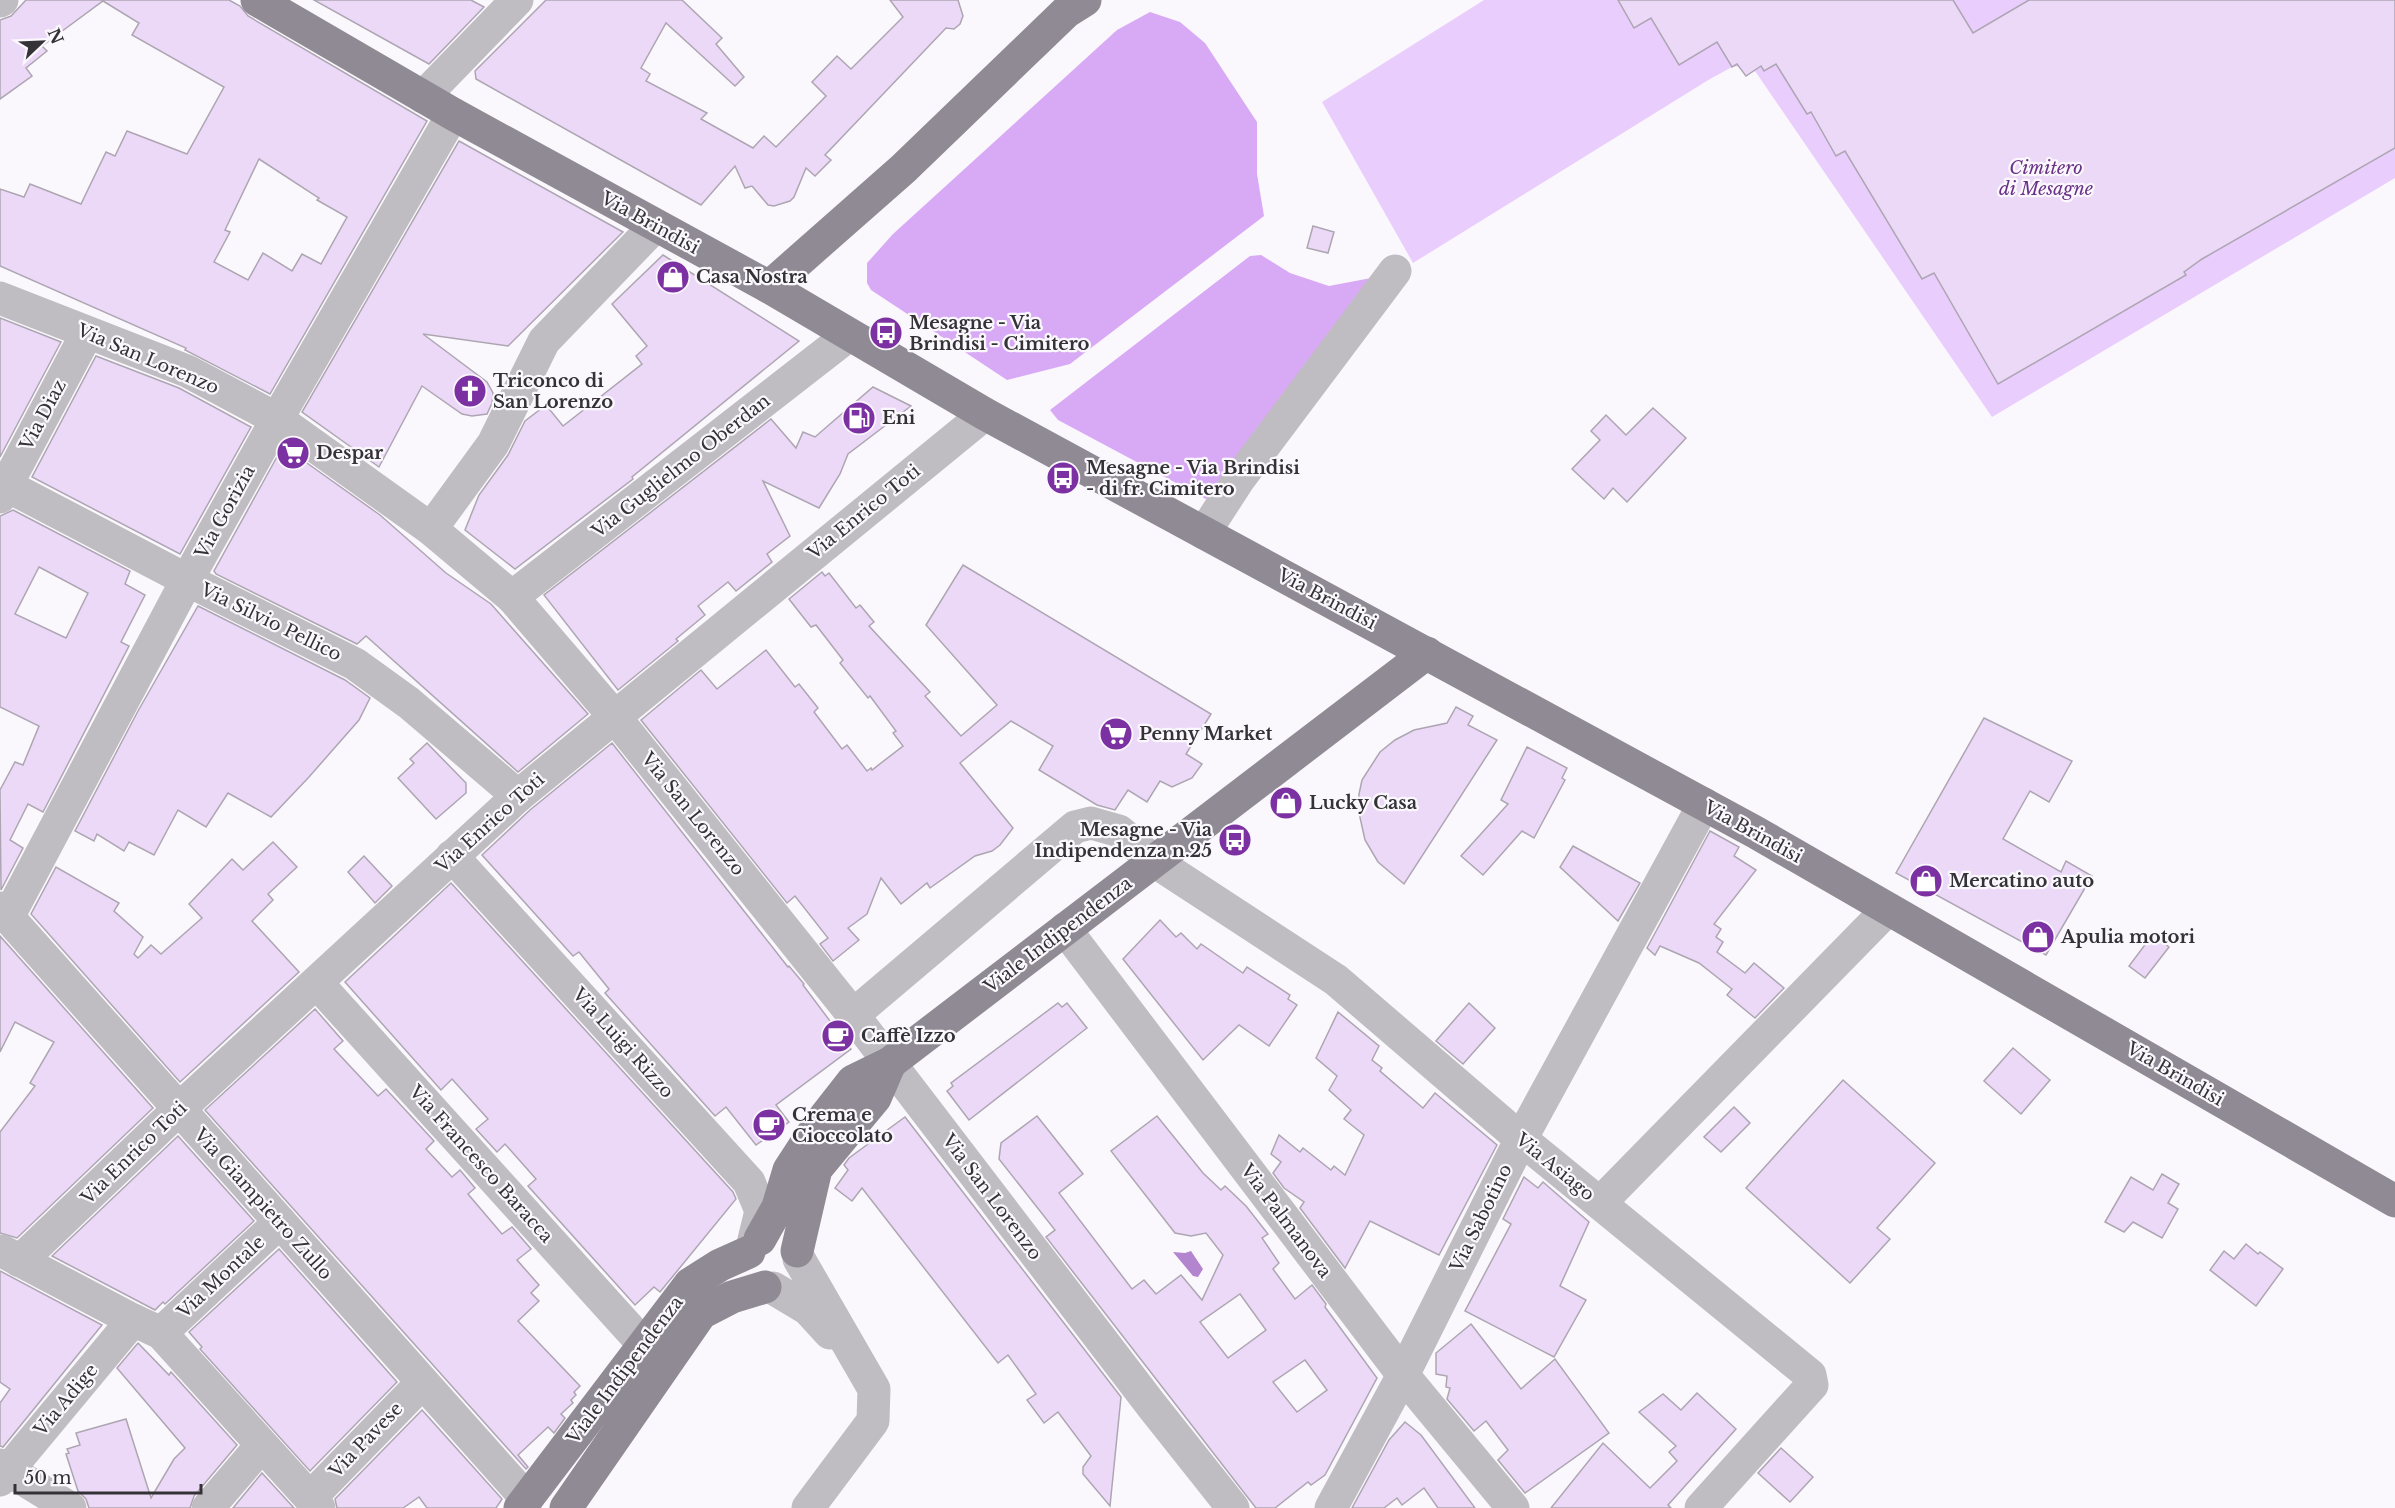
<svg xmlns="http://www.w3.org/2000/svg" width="2395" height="1508" viewBox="0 0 2395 1508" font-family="'Libre Baskerville',serif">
<rect width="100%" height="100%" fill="#fbf8fd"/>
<path fill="#e9cdfc" d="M 1484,0 L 2395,0 L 2395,178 L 1992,417 L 1755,71 L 1746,76 L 1739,66 L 1732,67 L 1710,79 L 1413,263 L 1322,102 Z"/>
<g fill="#d8aaf5">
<path d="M 1150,12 L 1180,22 L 1205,43 L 1257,122 L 1257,174 L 1264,216 L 1070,364 L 1007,380 L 871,290 L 867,283 L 867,263 L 893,234 L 1117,30 Z"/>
<path d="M 1261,255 L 1290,273 L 1329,286 L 1371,278 L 1221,488 L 1206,499 L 1058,420 L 1050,410 L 1250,256 Z"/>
</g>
<path fill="#b285ce" d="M 1191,1251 L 1203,1269 L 1198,1277 L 1193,1276 L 1173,1252 L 1185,1253 Z"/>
<g fill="#ecd9f8" stroke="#ada6b2" stroke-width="1.5" fill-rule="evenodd">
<path d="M 26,0 L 229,0 L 240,6 L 248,16 L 427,121 L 270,394 L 185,350 L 186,348 L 0,266 L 0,189 L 24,197 L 30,184 L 81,204 L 106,152 L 115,156 L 127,131 L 187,154 L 224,87 L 132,35 L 139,23 L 103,1 L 42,46 L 47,51 L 26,68 L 32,76 L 0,99 L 0,20 L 11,16 ZM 259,159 L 319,198 L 317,200 L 347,217 L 321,264 L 302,254 L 292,271 L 263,253 L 248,280 L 214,262 L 230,232 L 225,230 Z"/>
<path d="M 314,0 L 471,0 L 484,7 L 429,64 Z"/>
<path d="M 546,0 L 682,0 L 722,38 L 716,44 L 744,77 L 735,86 L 666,23 L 641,68 L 650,74 L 646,81 L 707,113 L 701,119 L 753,148 L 764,136 L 776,147 L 826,96 L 812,82 L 837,56 L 851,69 L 903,17 L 890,0 L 958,0 L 963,16 L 960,24 L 954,29 L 946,28 L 825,155 L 831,160 L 815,176 L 806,168 L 794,197 L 790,201 L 774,206 L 768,205 L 752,186 L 745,188 L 735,166 L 701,205 L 476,79 L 475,71 Z"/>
<path d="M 1618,0 L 1953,0 L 1973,33 L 2029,0 L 2395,0 L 2395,148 L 2202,259 L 2184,272 L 2186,275 L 1998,384 L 1934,273 L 1922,279 L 1845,151 L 1836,156 L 1811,112 L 1807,114 L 1776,64 L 1764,71 L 1761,66 L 1746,76 L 1737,64 L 1732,67 L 1717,42 L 1679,65 L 1651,18 L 1634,28 Z"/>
<path d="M 459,141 L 623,232 L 508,346 L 423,334 L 487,382 L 493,393 L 492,403 L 487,414 L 472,416 L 462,414 L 422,386 L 379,467 L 302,412 Z"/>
<path d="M 1313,226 L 1334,232 L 1328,253 L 1307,248 Z"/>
<path d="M 663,255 L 799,341 L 632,477 L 633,479 L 515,569 L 465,530 L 479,495 L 508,455 L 525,421 L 546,405 L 563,426 L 642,364 L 636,356 L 647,346 L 612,304 Z"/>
<path d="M 0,318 L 61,342 L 0,457 Z"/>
<path d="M 96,356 L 179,388 L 251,427 L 180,554 L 32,477 Z"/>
<path d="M 873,387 L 911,406 L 848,454 L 840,474 L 819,508 L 763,481 L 790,536 L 767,554 L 772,562 L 736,591 L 728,582 L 698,606 L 705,615 L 676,639 L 678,641 L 618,690 L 544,595 L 771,419 L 796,448 L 803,432 L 815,437 Z"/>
<path d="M 1653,408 L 1686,438 L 1627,502 L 1613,488 L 1604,499 L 1572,469 L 1600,440 L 1591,431 L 1606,415 L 1626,435 Z"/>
<path d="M 283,446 L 380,515 L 446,573 L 491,604 L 588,714 L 518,772 L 366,636 L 357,644 L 216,574 L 214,571 Z"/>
<path d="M 13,510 L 130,571 L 125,584 L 145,595 L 121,642 L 129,646 L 43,812 L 28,804 L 10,840 L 23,848 L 1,890 L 0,790 L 15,762 L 23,765 L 39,726 L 0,707 L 0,516 ZM 39,567 L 88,593 L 66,638 L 15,614 Z"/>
<path d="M 963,565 L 1211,714 L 1186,754 L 1202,764 L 1192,778 L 1172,787 L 1160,781 L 1147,802 L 1128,790 L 1115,810 L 1097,805 L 1039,770 L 1053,746 L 1011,721 L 960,763 L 1013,828 L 1000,845 L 992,851 L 975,856 L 930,888 L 927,883 L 901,904 L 881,878 L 867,914 L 848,928 L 859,940 L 833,961 L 820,944 L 828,938 L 795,896 L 787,903 L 641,720 L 701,670 L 717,689 L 766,650 L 795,687 L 799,684 L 818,708 L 814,712 L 842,749 L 847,745 L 867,771 L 871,768 L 872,770 L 903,746 L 893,733 L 896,731 L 870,696 L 868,698 L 840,663 L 843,660 L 816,625 L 811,627 L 789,599 L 822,572 L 825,576 L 829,573 L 856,608 L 860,605 L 874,622 L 869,626 L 930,692 L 925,696 L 961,736 L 997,705 L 926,625 Z"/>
<path d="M 198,606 L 345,680 L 370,698 L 359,720 L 309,777 L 271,817 L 228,793 L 206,827 L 178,810 L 154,855 L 129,842 L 124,851 L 97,834 L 94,841 L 75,831 L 138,711 Z"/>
<path d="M 1456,707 L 1473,716 L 1468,725 L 1497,740 L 1404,884 L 1378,862 L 1365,840 L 1359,813 L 1359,794 L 1362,780 L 1380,752 L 1395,740 L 1414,730 L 1447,723 Z"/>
<path d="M 1984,718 L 2072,761 L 2049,802 L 2030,791 L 2003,839 L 2061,872 L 2066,861 L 2092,876 L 2046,955 L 1896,873 Z"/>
<path d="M 427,743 L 466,783 L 466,793 L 436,819 L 398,778 L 414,763 L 410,759 Z"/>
<path d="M 612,743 L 788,967 L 789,966 L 804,984 L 803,985 L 851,1049 L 776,1105 L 789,1122 L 756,1145 L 726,1107 L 715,1116 L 605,993 L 609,989 L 579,952 L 573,956 L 482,855 L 530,810 Z"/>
<path d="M 1527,747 L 1567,768 L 1562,778 L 1565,780 L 1534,838 L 1522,831 L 1483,875 L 1461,856 L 1508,804 L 1501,800 Z"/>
<path d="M 1710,831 L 1739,847 L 1734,856 L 1756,870 L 1714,924 L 1721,929 L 1716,937 L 1723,942 L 1717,952 L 1745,973 L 1754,963 L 1784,988 L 1755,1018 L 1727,995 L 1732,989 L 1699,963 L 1660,946 L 1655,955 L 1647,948 Z"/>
<path d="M 273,842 L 297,867 L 268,894 L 273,900 L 252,921 L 299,972 L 180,1082 L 31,914 L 56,867 L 119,903 L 114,911 L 143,937 L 134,954 L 138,958 L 151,945 L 161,954 L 202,918 L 189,904 L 232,859 L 243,870 Z"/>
<path d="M 1573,846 L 1640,883 L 1618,921 L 1560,867 Z"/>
<path d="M 364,856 L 392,886 L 375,903 L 348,872 Z"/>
<path d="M 451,883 L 733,1192 L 736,1199 L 660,1292 L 654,1287 L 635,1305 L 528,1186 L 536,1179 L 505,1144 L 497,1152 L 476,1129 L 488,1119 L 452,1079 L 441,1090 L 345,982 Z"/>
<path d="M 1160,920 L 1176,937 L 1181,933 L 1197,949 L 1201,944 L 1243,973 L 1247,967 L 1290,995 L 1288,999 L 1297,1005 L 1269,1046 L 1239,1025 L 1203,1060 L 1123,959 Z"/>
<path d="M 2153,934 L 2169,947 L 2145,978 L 2129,966 Z"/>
<path d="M 0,936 L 153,1108 L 17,1238 L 0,1233 L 0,1132 L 35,1086 L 30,1083 L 54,1042 L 15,1022 L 0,1052 Z"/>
<path d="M 1058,1003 L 1062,1007 L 1067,1003 L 1087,1028 L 969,1120 L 947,1091 L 953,1086 L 951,1083 Z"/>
<path d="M 1469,1003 L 1495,1028 L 1463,1064 L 1436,1041 Z"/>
<path d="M 315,1009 L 343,1041 L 334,1049 L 378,1096 L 386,1089 L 434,1141 L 426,1149 L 452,1177 L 460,1170 L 475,1188 L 468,1194 L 502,1234 L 512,1227 L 531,1249 L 517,1260 L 539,1285 L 531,1293 L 539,1301 L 518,1321 L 580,1386 L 574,1392 L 576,1395 L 571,1400 L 573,1403 L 561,1414 L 565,1418 L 554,1433 L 548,1427 L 518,1455 L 528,1467 L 526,1469 L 205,1110 Z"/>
<path d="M 1338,1012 L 1379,1046 L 1372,1060 L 1382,1068 L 1380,1071 L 1423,1108 L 1435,1093 L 1497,1145 L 1439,1255 L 1370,1221 L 1345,1268 L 1300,1208 L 1304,1202 L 1284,1188 L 1273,1173 L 1281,1162 L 1271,1154 L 1279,1135 L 1300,1152 L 1303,1148 L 1331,1170 L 1334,1166 L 1345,1175 L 1364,1135 L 1344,1119 L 1351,1110 L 1329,1090 L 1337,1076 L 1316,1058 Z"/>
<path d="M 2013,1048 L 2050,1080 L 2021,1114 L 1984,1081 Z"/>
<path d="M 1843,1080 L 1935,1163 L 1877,1228 L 1890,1239 L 1850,1283 L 1746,1188 Z"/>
<path d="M 1734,1107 L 1750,1123 L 1721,1152 L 1704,1137 Z"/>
<path d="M 1037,1116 L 1083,1174 L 1059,1193 L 1132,1289 L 1144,1280 L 1156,1294 L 1181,1275 L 1202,1300 L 1223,1255 L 1206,1233 L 1191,1236 L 1175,1233 L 1111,1151 L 1157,1116 L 1203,1173 L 1221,1190 L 1225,1186 L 1246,1206 L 1268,1234 L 1262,1238 L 1279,1263 L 1273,1269 L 1295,1299 L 1312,1285 L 1326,1304 L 1325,1307 L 1377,1378 L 1325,1475 L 1311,1485 L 1308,1482 L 1275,1508 L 1256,1508 L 1249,1499 L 1046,1237 L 1055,1230 L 999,1159 L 1001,1143 ZM 1240,1294 L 1266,1330 L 1228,1358 L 1200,1322 ZM 1305,1360 L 1327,1390 L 1297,1412 L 1273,1382 Z"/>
<path d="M 905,1117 L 1121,1397 L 1110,1506 L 1083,1474 L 1083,1467 L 1091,1456 L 1058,1412 L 1044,1423 L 1027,1400 L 1036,1394 L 1008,1355 L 998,1363 L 862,1188 L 852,1201 L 835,1188 L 848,1170 L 844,1165 L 849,1158 Z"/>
<path d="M 178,1136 L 254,1221 L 165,1304 L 163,1302 L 155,1310 L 52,1256 Z"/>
<path d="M 2162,1174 L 2179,1184 L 2168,1203 L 2178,1209 L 2162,1238 L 2133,1222 L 2124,1232 L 2105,1222 L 2131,1177 L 2153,1190 Z"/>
<path d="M 1524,1177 L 1538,1188 L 1543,1182 L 1589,1222 L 1560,1286 L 1586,1300 L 1554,1357 L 1465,1311 L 1511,1224 L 1503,1219 Z"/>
<path d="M 2246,1244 L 2258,1254 L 2260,1252 L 2283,1269 L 2256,1306 L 2210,1270 L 2224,1251 L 2234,1259 Z"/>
<path d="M 279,1249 L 397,1382 L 310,1471 L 200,1349 L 202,1347 L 189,1332 Z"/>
<path d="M 0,1271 L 102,1325 L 3,1447 L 0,1446 L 0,1403 L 10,1389 L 0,1382 Z"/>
<path d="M 1471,1324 L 1521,1389 L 1555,1359 L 1609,1433 L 1525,1493 L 1498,1460 L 1508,1450 L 1486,1421 L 1474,1431 L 1447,1399 L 1450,1388 L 1446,1387 L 1447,1376 L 1436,1374 L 1436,1353 Z"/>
<path d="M 138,1343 L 169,1375 L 171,1372 L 237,1445 L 194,1496 L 190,1508 L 89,1508 L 86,1499 L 78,1491 L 66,1454 L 69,1453 L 67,1449 L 80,1445 L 76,1433 L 126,1419 L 151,1498 L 174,1459 L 185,1448 L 117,1368 Z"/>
<path d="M 1697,1393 L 1736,1429 L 1668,1505 L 1671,1508 L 1551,1508 L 1603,1443 L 1650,1488 L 1677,1461 L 1669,1452 L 1676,1446 L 1639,1412 L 1663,1394 L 1681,1410 Z"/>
<path d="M 422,1410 L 502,1499 L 496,1508 L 427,1508 L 419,1497 L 403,1508 L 337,1508 L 335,1499 Z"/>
<path d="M 1405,1422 L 1421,1435 L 1475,1508 L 1438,1508 L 1424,1488 L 1402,1505 L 1397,1498 L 1384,1508 L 1352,1508 L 1389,1440 Z"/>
<path d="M 1781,1448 L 1813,1477 L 1790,1502 L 1758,1473 Z"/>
<path d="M 262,1473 L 294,1508 L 233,1508 Z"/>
</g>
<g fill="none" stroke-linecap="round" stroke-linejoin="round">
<g stroke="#c0bdc2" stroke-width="33">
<path d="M 0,1 L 2,0"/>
<path d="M 423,97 L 517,0"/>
<path d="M 0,298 L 187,371 L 277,419 L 431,529 L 512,597 L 614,716 L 853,1015 L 1152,1406 L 1233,1508"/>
<path d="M 0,482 L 187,580 L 355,664 L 409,703 L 518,796"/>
<path d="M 0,497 L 87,333"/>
<path d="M 431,529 L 493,444 L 544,341 L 655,226"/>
<path d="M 1204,533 L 1239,479 L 1395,271"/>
<path d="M 512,597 L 849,335"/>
<path d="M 452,856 L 749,1182 L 761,1211 L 753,1244"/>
<path d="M 0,908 L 527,1499"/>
<path d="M 8,917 L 187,580 L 277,419 L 453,114"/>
<path d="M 1065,929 L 1403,1375 L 1513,1508"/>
<path d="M 317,983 L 645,1346"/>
<path d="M 853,1015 L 1075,827 L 1091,823 L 1119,831 L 1154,861 L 1336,980 L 1521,1139 L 1810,1375 L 1812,1385 L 1701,1508"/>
<path d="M 1600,1203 L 1888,909"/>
<path d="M 2,1251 L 133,1320 L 161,1333 L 319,1508"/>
<path d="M 799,1259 L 874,1389 L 873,1421 L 808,1508"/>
<path d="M 20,1261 L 178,1110 L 518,796 L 985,414"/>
<path d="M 773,1288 L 808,1309 L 830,1333"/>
<path d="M 161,1333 L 280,1222"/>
<path d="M 0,1465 L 70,1508"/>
<path d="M 0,1480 L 133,1320"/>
<path d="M 310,1498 L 422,1383"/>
<path d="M 208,1508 L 261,1446"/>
<path d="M 1331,1508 L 1403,1375 L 1521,1139 L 1704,804"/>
</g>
<g stroke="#8f8a94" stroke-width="33">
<path d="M 257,0 L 453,114 L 769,287 L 985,414 L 1755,832 L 2395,1201"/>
<path d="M 769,287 L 903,169 L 1066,12 L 1085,0"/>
<path d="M 760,1239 L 778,1207 L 789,1170 L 817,1127 L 853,1081 L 890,1063 L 1427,653"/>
<path d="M 797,1251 L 816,1169 L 875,1098 L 890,1063"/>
<path d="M 520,1508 L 690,1284 L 720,1265 L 749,1252"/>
<path d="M 566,1508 L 701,1313 L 732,1297 L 765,1287"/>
</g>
</g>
<defs>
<symbol id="shop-disc" viewBox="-11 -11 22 22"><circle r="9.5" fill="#7c31a2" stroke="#fbf8fd"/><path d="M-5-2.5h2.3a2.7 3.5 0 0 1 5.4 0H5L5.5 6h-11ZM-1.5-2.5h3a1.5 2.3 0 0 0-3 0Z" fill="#fff"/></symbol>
<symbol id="bus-disc" viewBox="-11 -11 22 22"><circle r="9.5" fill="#7c31a2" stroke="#fbf8fd"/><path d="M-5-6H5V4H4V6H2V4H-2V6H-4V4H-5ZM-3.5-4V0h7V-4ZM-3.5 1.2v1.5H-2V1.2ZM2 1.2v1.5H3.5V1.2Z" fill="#fff"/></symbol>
<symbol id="church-disc" viewBox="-11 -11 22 22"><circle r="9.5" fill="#7c31a2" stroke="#fbf8fd"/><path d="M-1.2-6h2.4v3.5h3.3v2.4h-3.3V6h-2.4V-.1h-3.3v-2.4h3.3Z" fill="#fff"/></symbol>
<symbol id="fuel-disc" viewBox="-11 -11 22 22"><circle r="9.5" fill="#7c31a2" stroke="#fbf8fd"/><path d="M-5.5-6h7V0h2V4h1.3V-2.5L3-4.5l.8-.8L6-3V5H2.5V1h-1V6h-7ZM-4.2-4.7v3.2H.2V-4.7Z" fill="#fff"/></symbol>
<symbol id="supermarket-disc" viewBox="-11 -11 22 22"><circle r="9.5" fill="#7c31a2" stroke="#fbf8fd"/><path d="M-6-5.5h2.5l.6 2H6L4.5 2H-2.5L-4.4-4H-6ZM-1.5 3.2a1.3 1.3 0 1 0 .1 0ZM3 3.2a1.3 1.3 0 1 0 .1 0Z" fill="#fff"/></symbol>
<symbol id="cafe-disc" viewBox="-11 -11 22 22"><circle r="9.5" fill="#7c31a2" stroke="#fbf8fd"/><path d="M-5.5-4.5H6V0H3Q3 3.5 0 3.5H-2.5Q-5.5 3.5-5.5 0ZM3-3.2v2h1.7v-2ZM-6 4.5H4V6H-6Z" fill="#fff"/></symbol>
</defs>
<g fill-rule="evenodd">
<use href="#shop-disc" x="654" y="258" width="38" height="38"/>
<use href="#bus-disc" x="867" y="314" width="38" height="38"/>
<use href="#church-disc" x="451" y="372" width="38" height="38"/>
<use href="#fuel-disc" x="840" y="399" width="38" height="38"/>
<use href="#supermarket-disc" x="274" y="434" width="38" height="38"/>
<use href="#bus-disc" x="1044" y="459" width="38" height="38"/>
<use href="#supermarket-disc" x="1097" y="715" width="38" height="38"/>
<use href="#shop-disc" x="1267" y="784" width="38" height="38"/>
<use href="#bus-disc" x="1216" y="821" width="38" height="38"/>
<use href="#shop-disc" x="1907" y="862" width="38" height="38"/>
<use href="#shop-disc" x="2019" y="918" width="38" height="38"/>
<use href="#cafe-disc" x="819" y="1017" width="38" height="38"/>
<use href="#cafe-disc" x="750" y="1106" width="38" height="38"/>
</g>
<g text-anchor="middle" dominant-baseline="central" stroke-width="4.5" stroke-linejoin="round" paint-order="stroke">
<g font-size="18" font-style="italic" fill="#693187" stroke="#fbf8fd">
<text x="2046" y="168">Cimitero<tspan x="2046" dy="21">di Mesagne</tspan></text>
</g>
<g font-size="18" fill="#353237" stroke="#fbf8fd">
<text transform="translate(650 223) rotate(29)">Via Brindisi</text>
<text transform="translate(148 359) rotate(23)">Via San Lorenzo</text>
<text transform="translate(43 415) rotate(-62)">Via Diaz</text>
<text transform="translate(681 466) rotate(-38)">Via Guglielmo Oberdan</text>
<text transform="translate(225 512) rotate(-61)">Via Gorizia</text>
<text transform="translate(864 512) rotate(-39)">Via Enrico Toti</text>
<text transform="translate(1327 599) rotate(28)">Via Brindisi</text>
<text transform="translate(271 622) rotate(26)">Via Silvio Pellico</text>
<text transform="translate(693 814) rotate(51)">Via San Lorenzo</text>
<text transform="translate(490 823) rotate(-42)">Via Enrico Toti</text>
<text transform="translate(1753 832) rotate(29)">Via Brindisi</text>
<text transform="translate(1058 935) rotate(-37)">Viale Indipendenza</text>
<text transform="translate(623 1043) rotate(48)">Via Luigi Rizzo</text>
<text transform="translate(2175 1074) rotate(30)">Via Brindisi</text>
<text transform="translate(134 1153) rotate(-44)">Via Enrico Toti</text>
<text transform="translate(481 1164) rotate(48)">Via Francesco Baracca</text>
<text transform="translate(1555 1167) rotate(39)">Via Asiago</text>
<text transform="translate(992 1197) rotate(53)">Via San Lorenzo</text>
<text transform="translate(263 1204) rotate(48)">Via Giampietro Zullo</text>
<text transform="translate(1481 1218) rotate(-64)">Via Sabotino</text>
<text transform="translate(1286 1221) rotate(53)">Via Palmanova</text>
<text transform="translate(221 1277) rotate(-43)">Via Montale</text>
<text transform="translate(625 1370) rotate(-53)">Viale Indipendenza</text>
<text transform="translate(66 1400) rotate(-50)">Via Adige</text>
<text transform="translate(366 1440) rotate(-46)">Via Pavese</text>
</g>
<g font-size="18" font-weight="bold" fill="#353237" stroke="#fbf8fd" text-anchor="start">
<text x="696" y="277">Casa Nostra</text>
<text x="909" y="323">Mesagne - Via<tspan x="909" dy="21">Brindisi - Cimitero</tspan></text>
<text x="493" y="381">Triconco di<tspan x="493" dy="21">San Lorenzo</tspan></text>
<text x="882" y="418">Eni</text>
<text x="316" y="453">Despar</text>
<text x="1086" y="468">Mesagne - Via Brindisi<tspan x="1086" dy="21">- di fr. Cimitero</tspan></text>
<text x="1139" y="734">Penny Market</text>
<text x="1309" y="803">Lucky Casa</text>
<text x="1212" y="830" text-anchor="end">Mesagne - Via<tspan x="1212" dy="21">Indipendenza n.25</tspan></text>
<text x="1949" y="881">Mercatino auto</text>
<text x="2061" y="937">Apulia motori</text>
<text x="861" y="1036">Caffè Izzo</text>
<text x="792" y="1115">Crema e<tspan x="792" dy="21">Cioccolato</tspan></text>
</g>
</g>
<g transform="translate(42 42) rotate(67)" stroke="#fbf8fd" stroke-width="4.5" paint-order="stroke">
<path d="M0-4.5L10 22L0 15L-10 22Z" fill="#353237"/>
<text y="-9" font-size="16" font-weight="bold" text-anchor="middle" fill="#353237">N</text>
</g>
<path d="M15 1484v9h186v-9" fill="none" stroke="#353237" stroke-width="3"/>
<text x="24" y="1484" font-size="18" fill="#353237" stroke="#fbf8fd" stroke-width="4.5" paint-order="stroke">50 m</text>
</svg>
